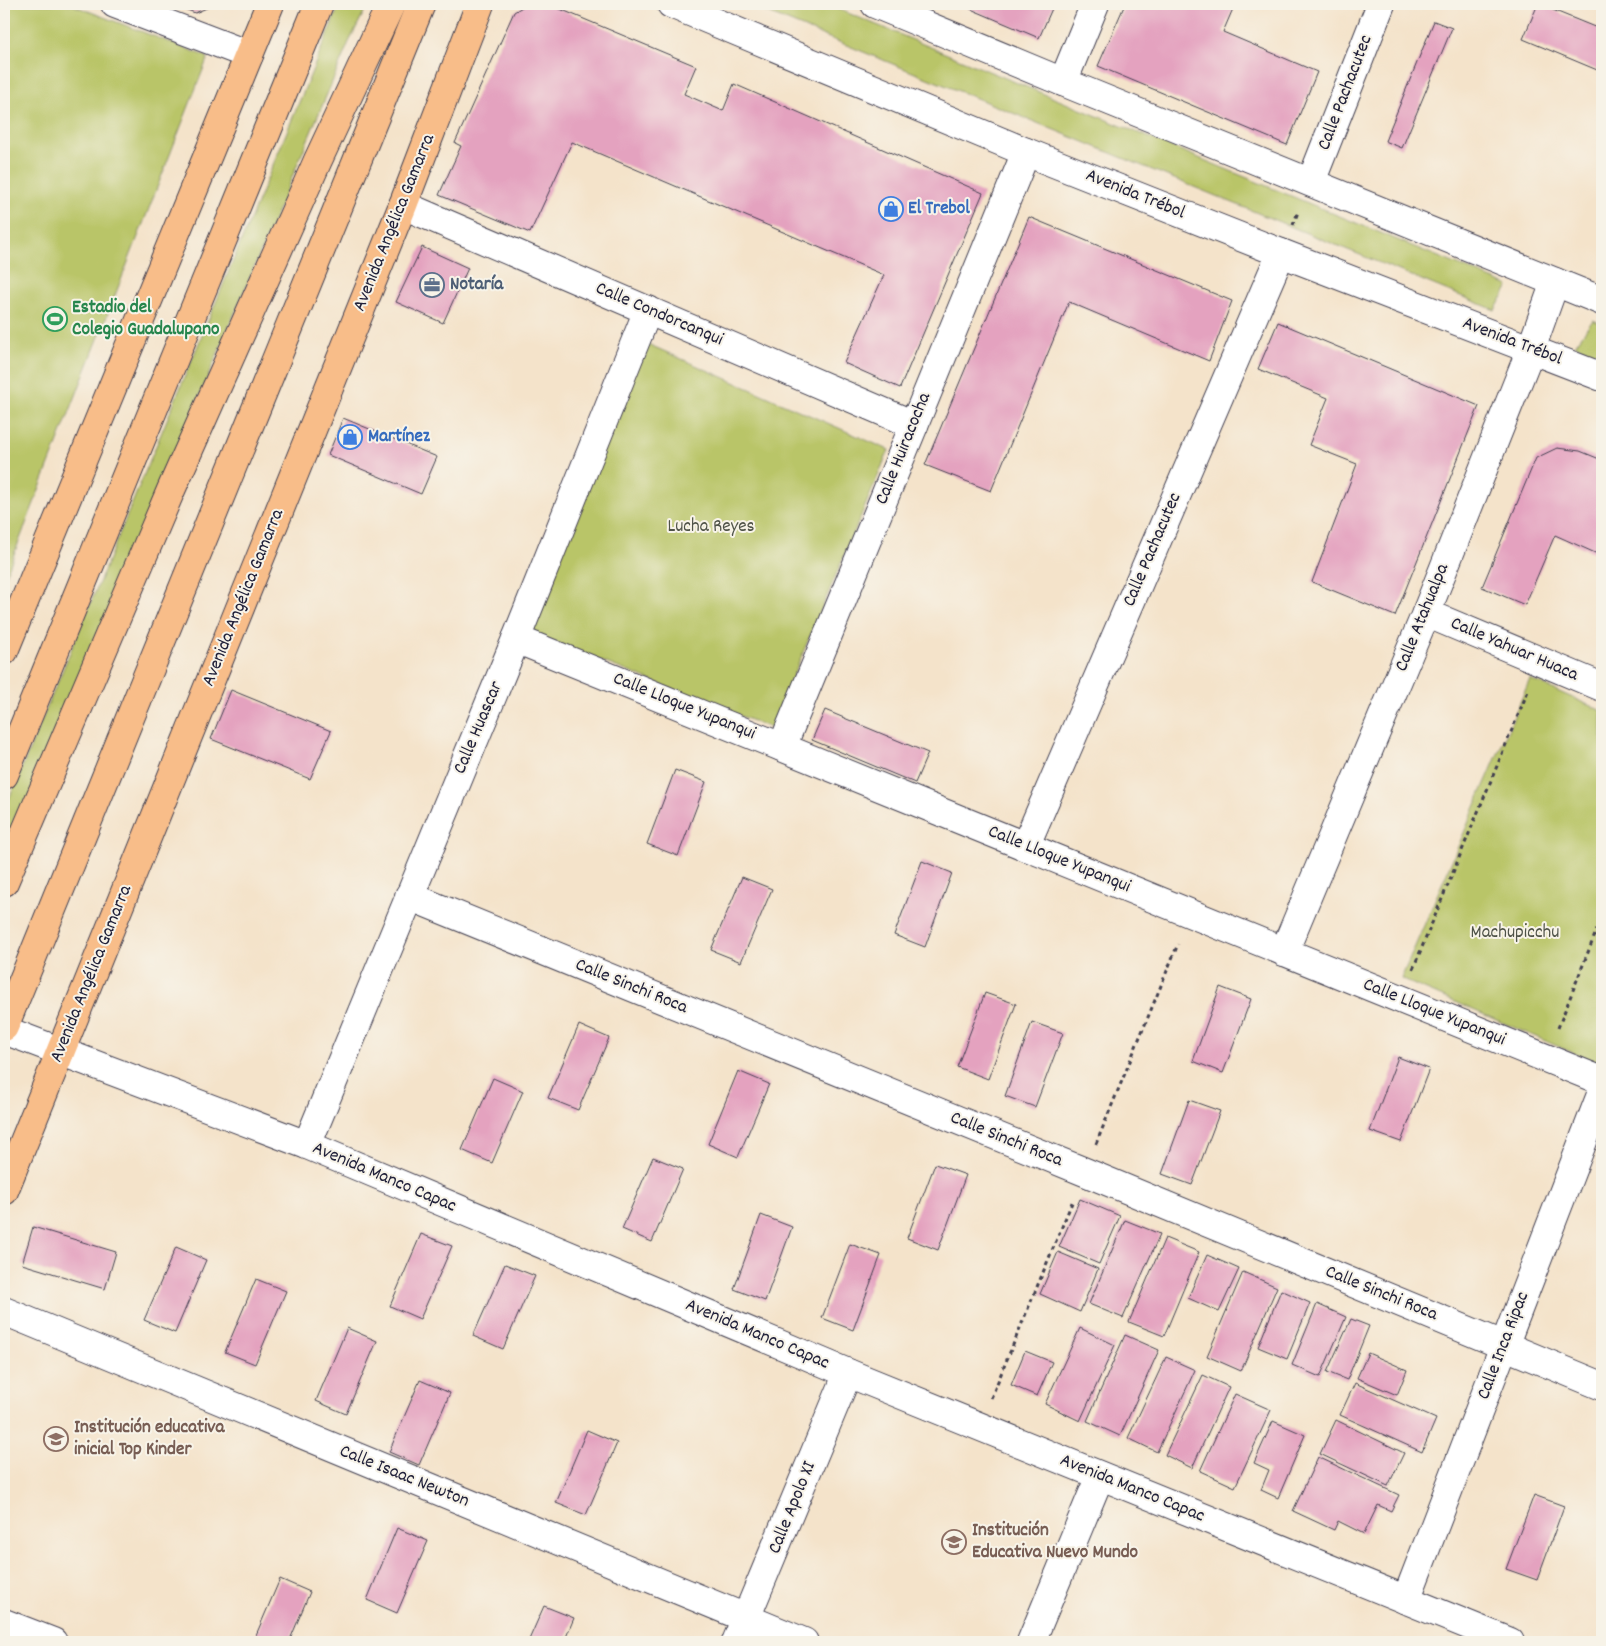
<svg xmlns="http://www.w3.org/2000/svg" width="1606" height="1646" viewBox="0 0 1606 1646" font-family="Dekko,sans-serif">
<rect width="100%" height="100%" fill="#f7f3e8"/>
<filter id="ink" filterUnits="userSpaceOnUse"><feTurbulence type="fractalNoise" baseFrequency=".02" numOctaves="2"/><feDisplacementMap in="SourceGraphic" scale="10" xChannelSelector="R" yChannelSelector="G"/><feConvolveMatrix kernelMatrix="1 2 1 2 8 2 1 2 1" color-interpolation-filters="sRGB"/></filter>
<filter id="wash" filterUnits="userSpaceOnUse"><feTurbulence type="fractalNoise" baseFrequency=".0096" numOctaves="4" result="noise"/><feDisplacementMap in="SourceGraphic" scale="20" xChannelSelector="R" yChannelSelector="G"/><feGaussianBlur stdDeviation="1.12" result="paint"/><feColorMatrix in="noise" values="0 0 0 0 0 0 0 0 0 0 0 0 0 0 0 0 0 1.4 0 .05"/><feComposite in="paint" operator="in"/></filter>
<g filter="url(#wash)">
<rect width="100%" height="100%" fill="#f4e3ca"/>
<g fill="#b9c567" stroke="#6e7451">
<path d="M 4,4 L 70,4 L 208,57 L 4,580 Z"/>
<path d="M 340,4 L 368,4 L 349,42 L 4,860 L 4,811 Z"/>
<path d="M 746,4 L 826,4 L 1509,286 L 1495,310 Z"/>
<path d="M 1593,320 L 1602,324 L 1602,356 L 1575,345 Z"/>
<path d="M 643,342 L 889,450 L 771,728 L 525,631 Z"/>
<path d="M 1530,679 L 1602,711 L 1602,1059 L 1599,1064 L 1401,979 Z"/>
</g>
<g id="blocks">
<g fill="#e4a2bf">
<path d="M 172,4 L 211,4 L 209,7 L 195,13 Z"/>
<path d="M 527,4 L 548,4 L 696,66 L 684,94 L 723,111 L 734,84 L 983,193 L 900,388 L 844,363 L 884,275 L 572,142 L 530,233 L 439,195 L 461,146 L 455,143 L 514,12 Z"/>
<path d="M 959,4 L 1054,4 L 1039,38 Z"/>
<path d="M 1125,4 L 1235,4 L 1223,32 L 1317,72 L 1287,145 L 1098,66 Z"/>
<path d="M 1538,4 L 1602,30 L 1602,72 L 1523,39 Z"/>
<path d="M 1434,21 L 1452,28 L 1402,148 L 1385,141 Z"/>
<path d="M 1029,217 L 1232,301 L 1209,361 L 1069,302 L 991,491 L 925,465 Z"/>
<path d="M 422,247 L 468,268 L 443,323 L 396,302 Z"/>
<path d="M 1278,322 L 1479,406 L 1395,616 L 1312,582 L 1357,464 L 1309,445 L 1328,398 L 1258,369 Z"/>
<path d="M 343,418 L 437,457 L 421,494 L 328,455 Z"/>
<path d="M 1557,448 L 1580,451 L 1602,460 L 1602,556 L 1555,535 L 1525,605 L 1482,587 L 1536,458 Z"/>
<path d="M 231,690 L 331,731 L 310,779 L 211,739 Z"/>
<path d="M 825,710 L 928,753 L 915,783 L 812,740 Z"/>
<path d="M 675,770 L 706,782 L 678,856 L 647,844 Z"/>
<path d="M 922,861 L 952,873 L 925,947 L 894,935 Z"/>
<path d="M 742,877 L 772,889 L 741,962 L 711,950 Z"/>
<path d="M 1220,987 L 1251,999 L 1223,1073 L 1193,1061 Z"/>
<path d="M 985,993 L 1016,1004 L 988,1079 L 957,1067 Z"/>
<path d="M 1032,1022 L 1063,1033 L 1035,1107 L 1005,1096 Z"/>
<path d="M 579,1025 L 609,1038 L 578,1110 L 548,1098 Z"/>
<path d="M 1398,1057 L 1429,1069 L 1401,1142 L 1370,1131 Z"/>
<path d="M 738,1071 L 769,1084 L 738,1157 L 708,1144 Z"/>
<path d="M 493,1078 L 523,1091 L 492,1163 L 462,1150 Z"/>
<path d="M 1189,1100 L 1220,1111 L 1192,1185 L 1162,1174 Z"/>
<path d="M 653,1157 L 683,1169 L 652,1242 L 622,1229 Z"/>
<path d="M 935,1164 L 966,1175 L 938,1250 L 907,1238 Z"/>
<path d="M 1080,1199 L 1120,1216 L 1099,1264 L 1059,1247 Z"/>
<path d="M 761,1215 L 792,1227 L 765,1301 L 734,1289 Z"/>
<path d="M 1125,1220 L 1160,1234 L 1123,1318 L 1089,1304 Z"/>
<path d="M 33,1227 L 116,1252 L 105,1289 L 22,1264 Z"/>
<path d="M 421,1234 L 452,1246 L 420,1319 L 390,1306 Z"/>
<path d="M 1165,1238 L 1199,1252 L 1164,1336 L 1129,1322 Z"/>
<path d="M 850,1244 L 881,1255 L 853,1330 L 822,1318 Z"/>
<path d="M 176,1247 L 206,1260 L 175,1333 L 144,1320 Z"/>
<path d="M 1058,1252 L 1098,1269 L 1080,1312 L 1040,1294 Z"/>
<path d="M 1207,1255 L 1239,1269 L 1219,1312 L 1188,1298 Z"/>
<path d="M 505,1264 L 535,1276 L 503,1349 L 473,1336 Z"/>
<path d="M 1243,1272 L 1277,1287 L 1241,1371 L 1207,1356 Z"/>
<path d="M 256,1279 L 286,1291 L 255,1364 L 225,1352 Z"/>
<path d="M 1281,1290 L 1310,1303 L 1287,1359 L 1258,1347 Z"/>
<path d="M 1317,1304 L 1346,1317 L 1320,1377 L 1292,1365 Z"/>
<path d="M 1351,1319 L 1369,1326 L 1347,1380 L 1327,1372 Z"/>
<path d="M 347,1328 L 377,1341 L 346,1414 L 316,1401 Z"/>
<path d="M 1080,1328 L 1115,1345 L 1080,1421 L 1045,1404 Z"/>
<path d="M 1125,1335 L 1159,1350 L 1120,1436 L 1087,1421 Z"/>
<path d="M 1025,1351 L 1052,1362 L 1037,1396 L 1011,1385 Z"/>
<path d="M 1368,1353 L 1407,1370 L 1397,1395 L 1357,1378 Z"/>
<path d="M 1166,1357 L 1195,1370 L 1157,1452 L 1128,1438 Z"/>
<path d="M 1203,1375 L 1229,1387 L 1192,1468 L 1165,1455 Z"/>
<path d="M 420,1380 L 450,1393 L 419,1465 L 389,1452 Z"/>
<path d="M 1355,1383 L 1436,1419 L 1422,1452 L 1340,1415 Z"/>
<path d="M 1235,1394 L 1271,1410 L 1235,1487 L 1200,1471 Z"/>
<path d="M 1336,1420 L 1404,1453 L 1388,1486 L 1320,1454 Z"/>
<path d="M 1273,1421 L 1305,1435 L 1278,1498 L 1261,1490 L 1269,1470 L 1254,1463 Z"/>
<path d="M 587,1430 L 617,1443 L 586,1515 L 556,1503 Z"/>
<path d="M 1318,1457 L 1399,1495 L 1391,1511 L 1378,1505 L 1364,1534 L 1338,1521 L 1334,1530 L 1293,1511 Z"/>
<path d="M 1534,1495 L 1564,1506 L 1537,1580 L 1506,1569 Z"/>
<path d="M 397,1528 L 428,1541 L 397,1613 L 367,1600 Z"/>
<path d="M 280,1579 L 310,1592 L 289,1642 L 253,1642 Z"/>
<path d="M 544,1606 L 574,1618 L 564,1642 L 528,1642 Z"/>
</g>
</g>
</g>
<g filter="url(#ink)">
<use href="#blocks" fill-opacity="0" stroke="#423f50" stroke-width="1"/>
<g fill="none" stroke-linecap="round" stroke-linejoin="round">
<defs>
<g id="minor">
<path d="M 115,4 L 249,55"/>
<path d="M 671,4 L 1026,152 L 1281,253 L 1602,377"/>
<path d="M 875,4 L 1063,82 L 1602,301"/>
<path d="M 1063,82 L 1095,4"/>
<path d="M 1311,182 L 1381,4"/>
<path d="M 403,205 L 914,425"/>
<path d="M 1426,613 L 1602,687"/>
<path d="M 516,639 L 1602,1081"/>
<path d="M 782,747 L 1026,152"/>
<path d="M 1025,847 L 1281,253"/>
<path d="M 409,896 L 1085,1172 L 1602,1386"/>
<path d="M 1284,952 L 1426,613 L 1531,349 L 1555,282"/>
<path d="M 4,1030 L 307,1145 L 848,1373 L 1510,1642"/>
<path d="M 307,1145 L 516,639 L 648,310"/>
<path d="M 4,1311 L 804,1642"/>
<path d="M 1406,1600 L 1602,1092"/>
<path d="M 4,1623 L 53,1642"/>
<path d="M 736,1642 L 848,1373"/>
<path d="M 1031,1642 L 1100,1476"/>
</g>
<g id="major">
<path d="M 4,651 L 270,4"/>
<path d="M 4,775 L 319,4"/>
<path d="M 4,1027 L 421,4"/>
<path d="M 4,1191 L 403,205 L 480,4"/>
</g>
<path id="highway" d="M 4,882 L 171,490 L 318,160 L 391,4"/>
</defs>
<use href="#minor" stroke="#423f50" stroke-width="30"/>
<use href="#major" stroke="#423f50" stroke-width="30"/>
<use href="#highway" stroke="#423f50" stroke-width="30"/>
<g stroke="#423f50" stroke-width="3" stroke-dasharray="4 4" stroke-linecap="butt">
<path d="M 1293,225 L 1298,212"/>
<path d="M 1413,969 L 1528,691"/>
<path d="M 1558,1028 L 1602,917"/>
<path d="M 1096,1144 L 1178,944"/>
<path d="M 991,1398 L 1073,1200"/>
</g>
<use href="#minor" stroke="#fff" stroke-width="28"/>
<use href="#major" stroke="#f8bd89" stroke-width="28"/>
<use href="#highway" stroke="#f8bd89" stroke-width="28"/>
</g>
</g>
<defs>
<symbol id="shop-ring" viewBox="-11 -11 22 22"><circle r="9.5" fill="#f7f3e8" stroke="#3f7fe0" stroke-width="1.5"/><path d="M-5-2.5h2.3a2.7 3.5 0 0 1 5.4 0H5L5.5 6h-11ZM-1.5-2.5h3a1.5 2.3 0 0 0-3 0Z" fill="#3f7fe0"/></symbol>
<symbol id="office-ring" viewBox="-11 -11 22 22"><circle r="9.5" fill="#f7f3e8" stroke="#5c6f8a" stroke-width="1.5"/><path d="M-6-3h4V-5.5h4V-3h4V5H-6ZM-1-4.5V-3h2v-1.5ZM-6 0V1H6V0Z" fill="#5c6f8a"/></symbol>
<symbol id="stadium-ring" viewBox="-11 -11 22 22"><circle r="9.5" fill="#f7f3e8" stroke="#2e9e5b" stroke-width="1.5"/><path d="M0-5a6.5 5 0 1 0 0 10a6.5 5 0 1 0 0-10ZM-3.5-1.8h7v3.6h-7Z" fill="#2e9e5b"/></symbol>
<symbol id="school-ring" viewBox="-11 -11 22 22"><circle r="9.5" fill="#f7f3e8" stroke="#8d6e63" stroke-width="1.5"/><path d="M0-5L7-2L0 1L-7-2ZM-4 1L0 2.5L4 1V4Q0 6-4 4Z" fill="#8d6e63"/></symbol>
</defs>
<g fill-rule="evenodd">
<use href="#shop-ring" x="877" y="195" width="28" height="28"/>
<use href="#office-ring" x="418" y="271" width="28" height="28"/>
<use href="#stadium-ring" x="41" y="305" width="28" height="28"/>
<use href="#shop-ring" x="336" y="423" width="28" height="28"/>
<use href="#school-ring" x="42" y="1425" width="28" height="28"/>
<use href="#school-ring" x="940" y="1528" width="28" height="28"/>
</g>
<g text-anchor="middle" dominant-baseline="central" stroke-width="4" stroke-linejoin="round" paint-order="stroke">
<g font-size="19" fill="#22223b" stroke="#f7f3e8">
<text transform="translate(1346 93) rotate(-69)">Calle Pachacutec</text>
<text transform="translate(1135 195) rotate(22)">Avenida Trébol</text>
<text transform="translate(395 223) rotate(-68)">Avenida Angélica Gamarra</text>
<text transform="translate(659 315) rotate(23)">Calle Condorcanqui</text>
<text transform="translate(1512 342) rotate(21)">Avenida Trébol</text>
<text transform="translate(904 449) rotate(-68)">Calle Huiracocha</text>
<text transform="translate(1153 550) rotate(-67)">Calle Pachacutec</text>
<text transform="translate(244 598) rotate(-68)">Avenida Angélica Gamarra</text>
<text transform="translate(1423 618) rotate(-68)">Calle Atahualpa</text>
<text transform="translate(1514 650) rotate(23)">Calle Yahuar Huaca</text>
<text transform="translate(684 707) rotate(22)">Calle Lloque Yupanqui</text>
<text transform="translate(479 728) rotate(-67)">Calle Huascar</text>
<text transform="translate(1059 860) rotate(22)">Calle Lloque Yupanqui</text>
<text transform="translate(92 974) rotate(-68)">Avenida Angélica Gamarra</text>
<text transform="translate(631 987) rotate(22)">Calle Sinchi Roca</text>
<text transform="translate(1434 1013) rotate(22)">Calle Lloque Yupanqui</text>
<text transform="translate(1006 1140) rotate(22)">Calle Sinchi Roca</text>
<text transform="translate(384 1178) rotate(23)">Avenida Manco Capac</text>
<text transform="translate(1381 1294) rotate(22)">Calle Sinchi Roca</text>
<text transform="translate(757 1335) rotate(23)">Avenida Manco Capac</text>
<text transform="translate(1504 1346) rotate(-69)">Calle Inca Ripac</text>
<text transform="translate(404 1477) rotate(22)">Calle Isaac Newton</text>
<text transform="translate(1132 1489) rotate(22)">Avenida Manco Capac</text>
<text transform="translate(793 1508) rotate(-68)">Calle Apolo XI</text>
</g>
<g font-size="19" font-weight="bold" fill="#366cbe" stroke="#f7f3e8" text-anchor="start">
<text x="908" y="209">El Trebol</text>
<text x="368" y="437">Martínez</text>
</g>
<g font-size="19" font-weight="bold" fill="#4e5e75" stroke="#f7f3e8" text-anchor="start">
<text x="450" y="285">Notaría</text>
</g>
<g font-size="19" font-weight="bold" fill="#27864d" stroke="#f7f3e8" text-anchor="start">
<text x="72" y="308">Estadio del<tspan x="72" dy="22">Colegio Guadalupano</tspan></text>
</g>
<g font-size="19" fill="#4f5348" stroke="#f7f3e8">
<text x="711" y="527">Lucha Reyes</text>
<text x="1515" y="933">Machupicchu</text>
</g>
<g font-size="19" font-weight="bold" fill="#785e54" stroke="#f7f3e8" text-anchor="start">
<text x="74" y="1428">Institución educativa<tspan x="74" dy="22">inicial Top Kinder</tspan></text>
<text x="972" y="1531">Institución<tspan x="972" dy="22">Educativa Nuevo Mundo</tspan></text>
</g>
</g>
<rect width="1606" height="1646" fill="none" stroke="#f7f3e8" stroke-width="20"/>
</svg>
